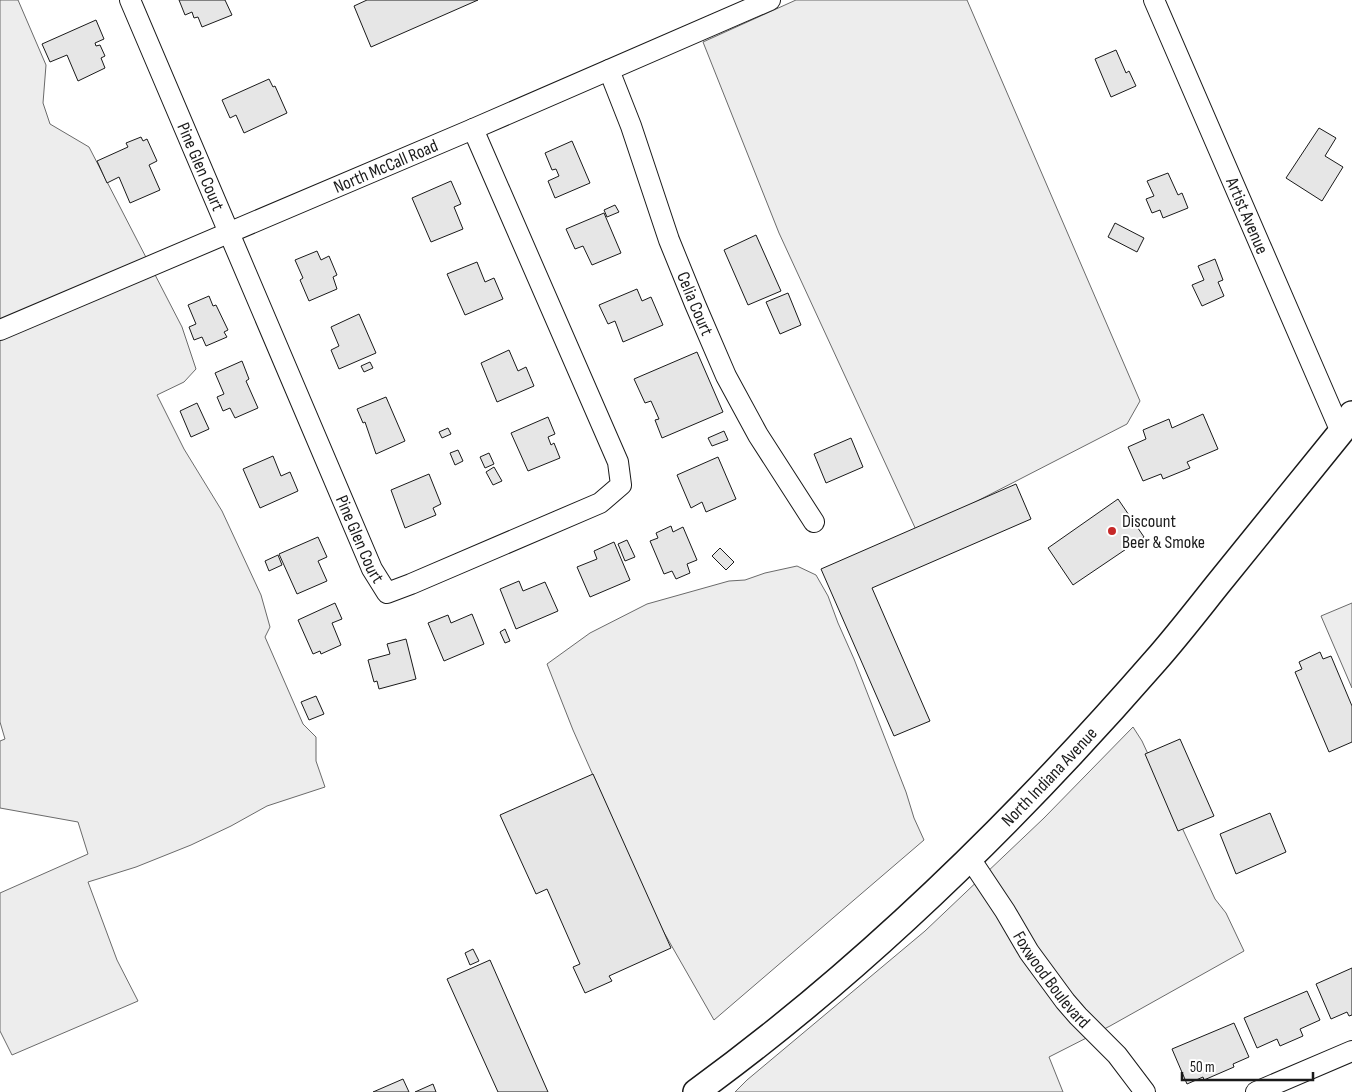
<svg xmlns="http://www.w3.org/2000/svg" width="1352" height="1092" viewBox="0 0 1352 1092" font-family="'Sofia Sans Condensed',sans-serif">
<rect width="100%" height="100%" fill="#fff"/>
<g fill="#ededed" stroke="#6a6a6a">
<path d="M 0,0 L 18,0 L 46,65 L 43,103 L 50,124 L 89,147 L 182,327 L 196,369 L 184,382 L 157,395 L 184,449 L 222,511 L 261,595 L 270,627 L 265,637 L 303,724 L 316,737 L 316,761 L 325,787 L 267,806 L 231,826 L 191,845 L 136,867 L 88,882 L 117,960 L 138,1001 L 12,1055 L 0,1031 L 0,893 L 88,854 L 78,822 L 0,808 L 0,741 L 5,739 L 0,722 Z"/>
<path d="M 796,0 L 967,0 L 1140,401 L 1127,424 L 917,532 L 779,233 L 703,42 Z"/>
<path d="M 797,566 L 816,575 L 828,596 L 838,623 L 854,659 L 906,792 L 914,818 L 924,840 L 714,1020 L 658,922 L 573,730 L 547,664 L 590,633 L 647,604 L 729,581 L 745,580 L 765,573 Z"/>
<path d="M 1352,603 L 1352,688 L 1321,616 Z"/>
<path d="M 1133,727 L 1142,741 L 1215,899 L 1226,913 L 1244,951 L 1110,1026 L 1049,1057 L 1063,1092 L 735,1092 L 747,1080 L 925,931 L 1044,818 Z"/>
</g>
<g fill="#e6e6e6" stroke="#1a1a1a">
<path d="M 179,0 L 225,0 L 232,15 L 202,27 L 198,17 L 194,18 L 192,12 L 185,15 Z"/>
<path d="M 367,0 L 478,0 L 371,47 L 354,6 Z"/>
<path d="M 96,20 L 104,39 L 95,43 L 96,46 L 100,45 L 105,56 L 101,58 L 105,68 L 78,81 L 67,55 L 50,62 L 42,44 Z"/>
<path d="M 1116,50 L 1126,73 L 1129,71 L 1136,86 L 1111,97 L 1095,59 Z"/>
<path d="M 269,79 L 273,87 L 275,86 L 287,113 L 244,133 L 236,115 L 230,118 L 222,100 Z"/>
<path d="M 1319,128 L 1336,138 L 1325,156 L 1343,167 L 1322,201 L 1286,178 Z"/>
<path d="M 141,137 L 143,141 L 147,139 L 157,161 L 149,165 L 160,190 L 130,203 L 119,177 L 107,183 L 97,161 L 128,147 L 126,143 Z"/>
<path d="M 572,141 L 590,183 L 555,198 L 548,181 L 559,176 L 556,169 L 552,170 L 545,153 Z"/>
<path d="M 1168,173 L 1178,195 L 1182,193 L 1188,208 L 1163,218 L 1160,210 L 1152,213 L 1146,199 L 1154,196 L 1147,181 Z"/>
<path d="M 451,181 L 461,204 L 454,207 L 463,229 L 431,242 L 412,198 Z"/>
<path d="M 615,205 L 619,212 L 607,217 L 604,210 Z"/>
<path d="M 604,213 L 621,253 L 592,265 L 583,246 L 575,249 L 566,229 Z"/>
<path d="M 1115,223 L 1144,238 L 1137,252 L 1108,237 Z"/>
<path d="M 756,235 L 781,291 L 748,305 L 724,250 Z"/>
<path d="M 317,251 L 321,260 L 329,256 L 337,275 L 333,277 L 337,289 L 309,301 L 300,280 L 303,278 L 295,260 Z"/>
<path d="M 1215,259 L 1223,280 L 1218,282 L 1224,296 L 1202,306 L 1192,285 L 1204,280 L 1198,266 Z"/>
<path d="M 477,262 L 485,282 L 494,278 L 503,299 L 465,315 L 447,274 Z"/>
<path d="M 637,289 L 642,301 L 651,297 L 663,325 L 623,342 L 615,321 L 608,324 L 599,305 Z"/>
<path d="M 788,293 L 801,325 L 780,334 L 766,302 Z"/>
<path d="M 209,296 L 213,306 L 216,305 L 228,330 L 224,332 L 227,337 L 206,346 L 202,337 L 194,340 L 189,327 L 196,324 L 188,305 Z"/>
<path d="M 359,314 L 376,353 L 339,369 L 331,350 L 339,346 L 331,327 Z"/>
<path d="M 509,350 L 518,371 L 526,367 L 534,386 L 497,402 L 481,363 Z"/>
<path d="M 697,352 L 723,412 L 662,438 L 655,420 L 659,419 L 651,401 L 645,403 L 634,379 Z"/>
<path d="M 242,361 L 249,379 L 246,381 L 258,408 L 235,418 L 230,408 L 223,411 L 217,397 L 224,394 L 215,373 Z"/>
<path d="M 370,362 L 373,368 L 364,372 L 361,366 Z"/>
<path d="M 386,397 L 405,441 L 376,454 L 365,422 L 363,423 L 357,409 Z"/>
<path d="M 197,403 L 209,429 L 191,437 L 180,411 Z"/>
<path d="M 1203,414 L 1218,449 L 1187,462 L 1190,468 L 1163,479 L 1161,474 L 1143,481 L 1128,447 L 1146,439 L 1143,430 L 1169,419 L 1172,428 Z"/>
<path d="M 548,417 L 555,434 L 548,437 L 551,445 L 554,443 L 560,458 L 528,471 L 511,433 Z"/>
<path d="M 448,428 L 451,434 L 442,438 L 439,432 Z"/>
<path d="M 724,431 L 728,440 L 712,446 L 708,438 Z"/>
<path d="M 851,438 L 863,467 L 826,483 L 814,454 Z"/>
<path d="M 458,450 L 463,461 L 455,465 L 450,453 Z"/>
<path d="M 489,453 L 494,464 L 485,468 L 480,457 Z"/>
<path d="M 273,456 L 281,476 L 290,472 L 298,491 L 260,508 L 243,469 Z"/>
<path d="M 718,457 L 736,499 L 706,512 L 702,502 L 691,508 L 677,475 Z"/>
<path d="M 494,467 L 502,481 L 493,485 L 486,472 Z"/>
<path d="M 429,474 L 441,504 L 433,508 L 436,515 L 405,528 L 391,490 Z"/>
<path d="M 1016,484 L 1031,519 L 872,588 L 930,721 L 894,736 L 821,569 Z"/>
<path d="M 1118,499 L 1144,537 L 1073,585 L 1048,548 Z"/>
<path d="M 671,526 L 673,532 L 683,527 L 697,560 L 687,564 L 690,573 L 676,579 L 672,571 L 664,574 L 650,541 L 658,538 L 656,533 Z"/>
<path d="M 318,537 L 327,557 L 318,561 L 327,581 L 297,594 L 279,554 Z"/>
<path d="M 627,540 L 635,557 L 625,561 L 618,544 Z"/>
<path d="M 614,542 L 630,580 L 590,597 L 577,567 L 597,559 L 594,551 Z"/>
<path d="M 720,548 L 734,562 L 726,570 L 712,556 Z"/>
<path d="M 278,555 L 282,565 L 269,571 L 265,561 Z"/>
<path d="M 519,581 L 523,591 L 545,582 L 558,611 L 516,629 L 500,589 Z"/>
<path d="M 335,603 L 342,619 L 332,623 L 341,645 L 321,654 L 320,651 L 313,654 L 298,620 Z"/>
<path d="M 472,614 L 484,644 L 444,661 L 428,623 L 448,615 L 451,623 Z"/>
<path d="M 505,629 L 510,641 L 505,643 L 500,632 Z"/>
<path d="M 406,639 L 416,679 L 379,689 L 377,681 L 374,682 L 368,660 L 390,654 L 387,644 Z"/>
<path d="M 1320,652 L 1323,659 L 1331,656 L 1352,706 L 1352,742 L 1329,752 L 1295,672 L 1302,669 L 1299,662 Z"/>
<path d="M 316,696 L 324,714 L 309,720 L 301,702 Z"/>
<path d="M 1180,739 L 1214,816 L 1178,831 L 1145,754 Z"/>
<path d="M 593,774 L 671,948 L 609,976 L 612,981 L 585,993 L 573,967 L 580,964 L 547,889 L 536,894 L 500,815 Z"/>
<path d="M 1270,813 L 1286,852 L 1236,874 L 1220,834 Z"/>
<path d="M 473,949 L 479,961 L 470,965 L 465,953 Z"/>
<path d="M 490,960 L 548,1092 L 498,1092 L 447,979 Z"/>
<path d="M 1352,968 L 1352,1015 L 1349,1016 L 1347,1012 L 1331,1019 L 1316,984 Z"/>
<path d="M 1307,991 L 1320,1020 L 1300,1029 L 1303,1036 L 1280,1046 L 1277,1039 L 1257,1048 L 1244,1018 Z"/>
<path d="M 1234,1023 L 1249,1057 L 1233,1064 L 1234,1067 L 1204,1080 L 1203,1077 L 1187,1084 L 1172,1049 Z"/>
<path d="M 403,1079 L 409,1092 L 373,1092 Z"/>
<path d="M 433,1084 L 436,1092 L 415,1092 Z"/>
</g>
<g fill="none" stroke-linecap="round" stroke-linejoin="round">
<defs>
<g id="minor">
<path id="s1" d="M 130,0 L 372,569 L 387,593 L 411,584 L 600,503 L 621,485 L 618,462 L 473,129"/>
<path id="s2" d="M 1154,0 L 1341,432"/>
<path id="s3" d="M 609,70 L 631,126 L 669,240 L 695,304 L 726,376 L 758,435 L 814,522"/>
<path id="s4" d="M 0,330 L 473,129 L 770,0"/>
<path id="s5" d="M 969,857 L 1005,911 L 1029,952 L 1065,1001 L 1078,1016 L 1117,1055 L 1145,1092"/>
<path d="M 1256,1092 L 1352,1051"/>
</g>
<g id="major">
<path id="s6" d="M 696,1092 C 864,970 1020,816 1156,660 C 1178,635 1198,609 1218,584 C 1259,533 1300,482 1341,432 L 1352,414"/>
</g>
</defs>
<use href="#minor" stroke="#1a1a1a" stroke-width="22"/>
<use href="#major" stroke="#1a1a1a" stroke-width="28"/>
<use href="#minor" stroke="#fff" stroke-width="20"/>
<use href="#major" stroke="#fff" stroke-width="25"/>
</g>
<circle fill="#c62828" stroke="#fff" stroke-width="2" cx="1112" cy="531" r="5"/>
<g text-anchor="middle" dominant-baseline="central" stroke-width="4" stroke-linejoin="round" paint-order="stroke">
<g font-size="18" fill="#1a1a1a" stroke="#fff">
<text stroke="none"><textPath href="#s4" startOffset="419">North McCall Road</textPath></text>
<text stroke="none"><textPath href="#s1" startOffset="181">Pine Glen Court</textPath></text>
<text stroke="none"><textPath href="#s2" startOffset="235">Artist Avenue</textPath></text>
<text stroke="none"><textPath href="#s3" startOffset="249">Celia Court</textPath></text>
<text stroke="none"><textPath href="#s1" startOffset="586">Pine Glen Court</textPath></text>
<text stroke="none"><textPath href="#s6" startOffset="474">North Indiana Avenue</textPath></text>
<text stroke="none"><textPath href="#s5" startOffset="148">Foxwood Boulevard</textPath></text>
</g>
<g font-size="18" fill="#1a1a1a" stroke="#fff" text-anchor="start">
<text x="1122" y="521">Discount<tspan x="1122" dy="21">Beer &amp; Smoke</tspan></text>
</g>
</g>
<path d="M1182 1072v8h131v-8" fill="none" stroke="#1a1a1a" stroke-width="2.5"/>
<text x="1190" y="1072" font-size="15" fill="#1a1a1a" stroke="#ffffff" stroke-width="4" paint-order="stroke">50 m</text>
</svg>
